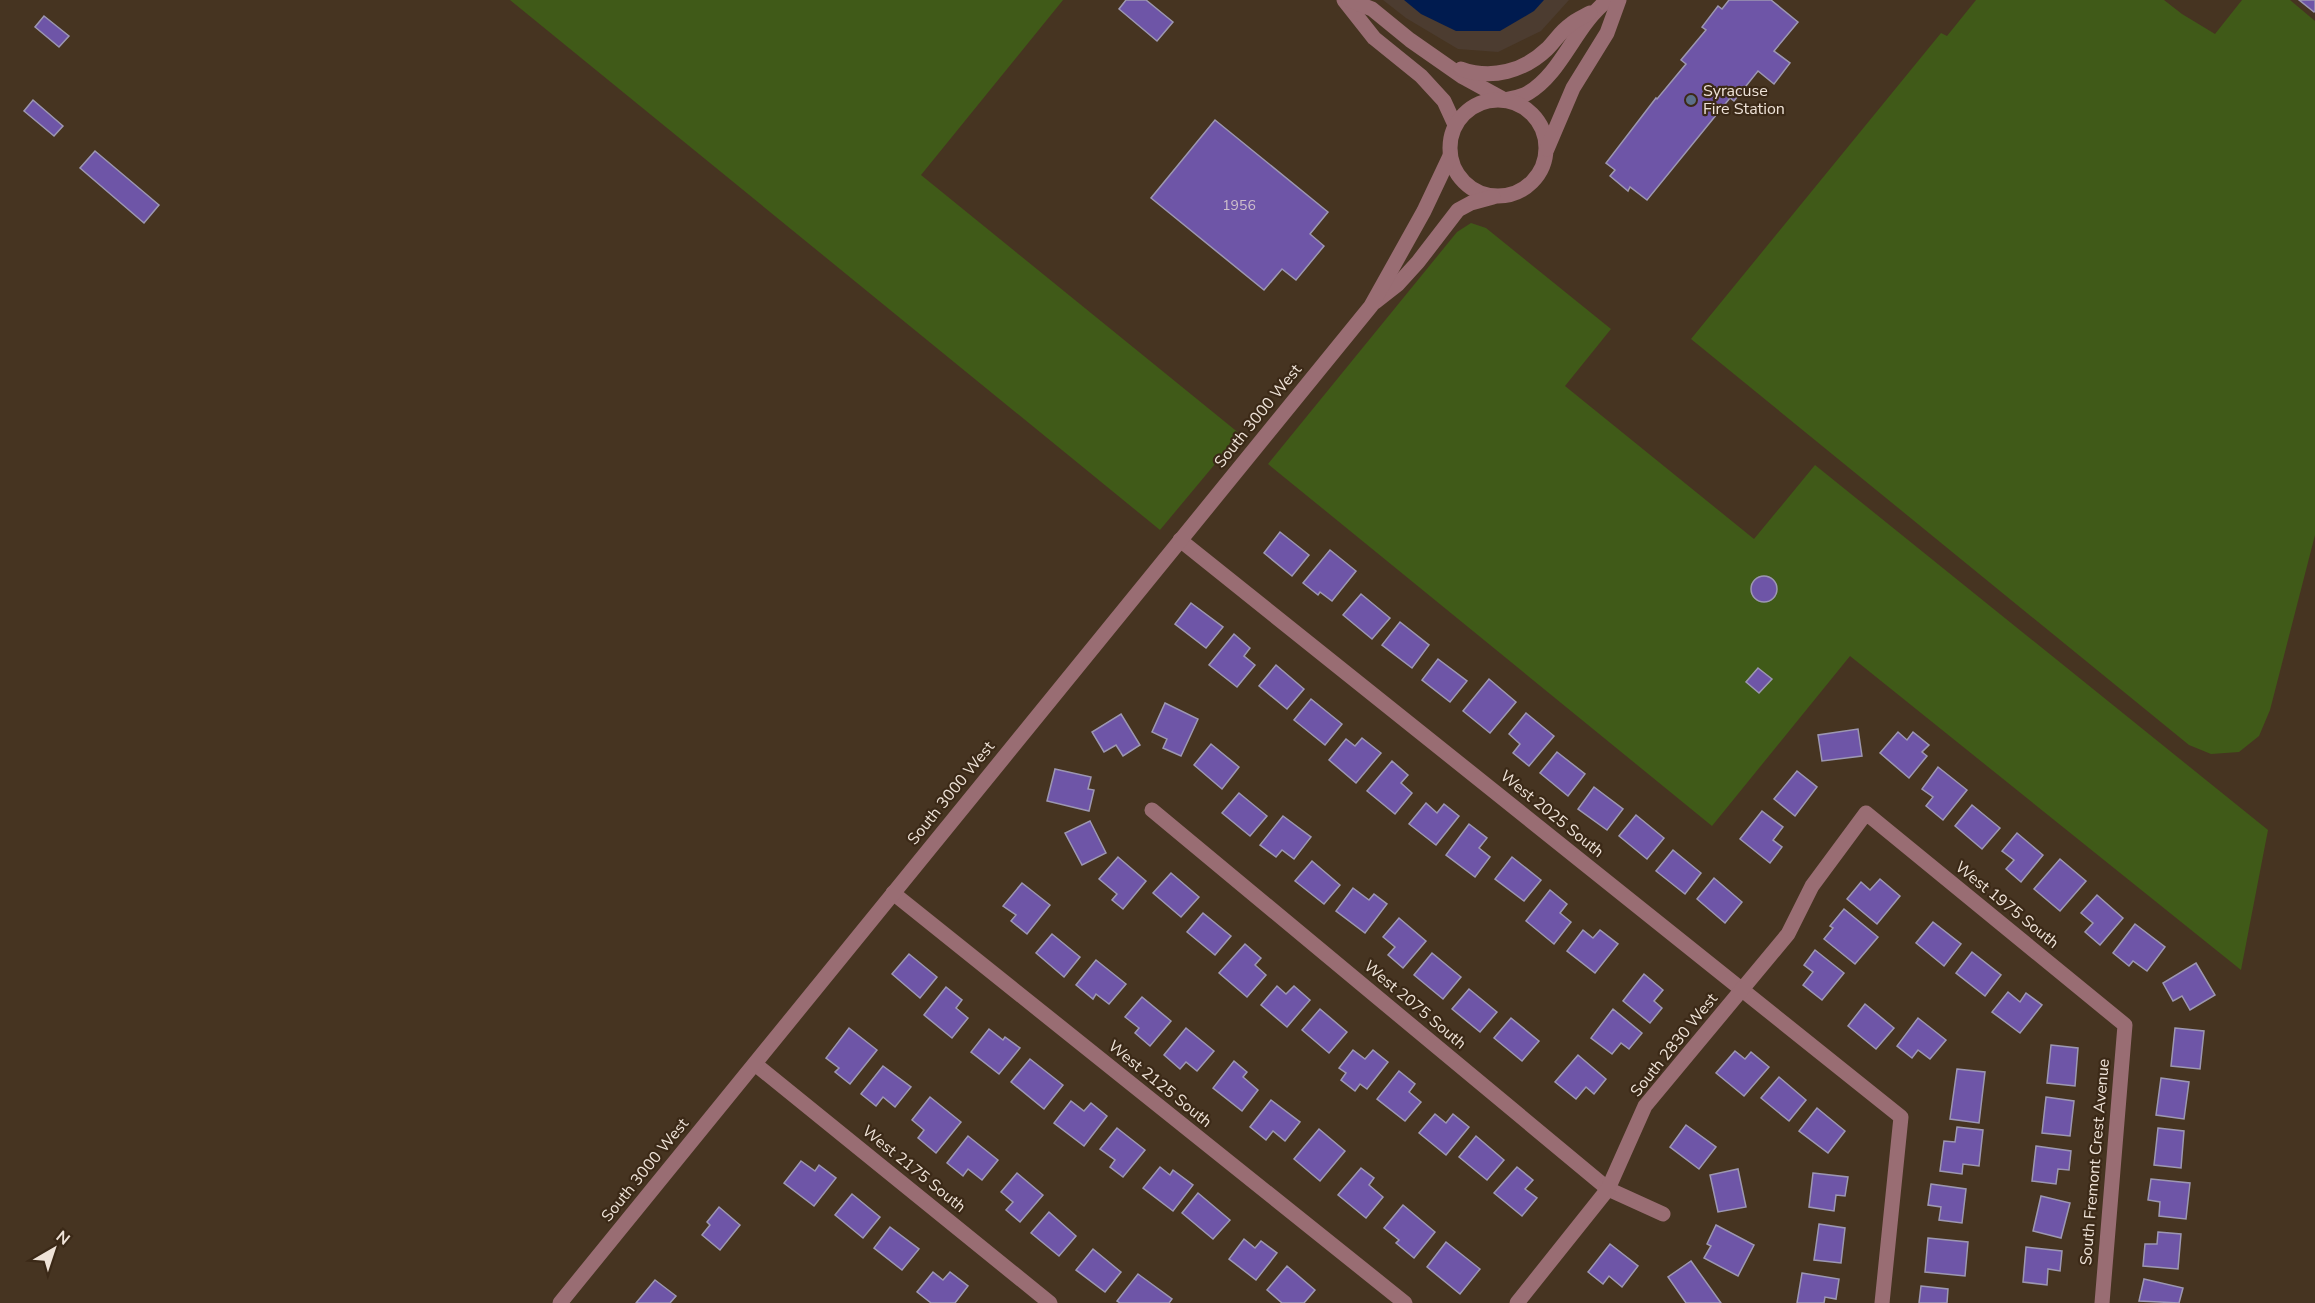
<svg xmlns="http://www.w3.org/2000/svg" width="2315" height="1303" viewBox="0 0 2315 1303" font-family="'Nunito Sans',sans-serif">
<rect width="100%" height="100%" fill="#463421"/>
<path fill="#4c3c30" d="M 1383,0 L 1569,0 L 1541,31 L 1498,52 L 1458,49 L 1406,18 Z"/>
<g fill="#405a18">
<path d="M 510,0 L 1063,0 L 921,175 L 1240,434 L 1160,530 Z"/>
<path d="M 1976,0 L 2164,0 L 2182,14 L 2215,34 L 2242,0 L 2290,0 L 2315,21 L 2315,535 L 2270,710 L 2259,736 L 2239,752 L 2211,754 L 2189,745 L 1691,339 L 1941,33 L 1947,36 Z"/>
<path d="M 1471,223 L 1486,228 L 1611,329 L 1565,386 L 1754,539 L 1815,465 L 2268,830 L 2241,970 L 1850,656 L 1712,826 L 1268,464 L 1457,232 Z"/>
</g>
<path fill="#001b4f" d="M 1404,0 L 1544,0 L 1534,11 L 1500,31 L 1456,31 L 1421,14 Z"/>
<g fill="#6e55a7" stroke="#9d97b2" stroke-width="1.5">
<path d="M 1126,0 L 1146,0 L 1173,22 L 1157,41 L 1119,9 Z"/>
<path d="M 1729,0 L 1771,0 L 1798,22 L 1774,51 L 1790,63 L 1774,84 L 1758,71 L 1734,101 L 1730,98 L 1647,200 L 1630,187 L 1628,191 L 1610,176 L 1615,170 L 1606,163 L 1656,98 L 1657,99 L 1686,64 L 1681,60 L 1706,30 L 1702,27 L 1718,6 L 1722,9 Z"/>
<path d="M 2299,0 L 2315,0 L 2315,11 L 2314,12 Z"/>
<path d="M 44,16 L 69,36 L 59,47 L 35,27 Z"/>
<path d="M 33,100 L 63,126 L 54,136 L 24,111 Z"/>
<path d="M 1215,120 L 1328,212 L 1310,234 L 1324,246 L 1296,280 L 1282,269 L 1264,290 L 1151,198 Z"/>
<path d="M 95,151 L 159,205 L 144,223 L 80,168 Z"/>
<path d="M 1280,532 L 1309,555 L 1292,576 L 1264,553 Z"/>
<path d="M 1330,550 L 1356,571 L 1332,601 L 1320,592 L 1318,595 L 1303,583 Z"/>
<circle cx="1764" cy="589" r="13"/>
<path d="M 1361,594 L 1390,618 L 1372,639 L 1343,615 Z"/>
<path d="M 1191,603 L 1223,627 L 1206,648 L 1175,624 Z"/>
<path d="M 1400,622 L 1429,645 L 1412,668 L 1382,645 Z"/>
<path d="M 1234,634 L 1250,648 L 1244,656 L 1255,665 L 1237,687 L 1209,665 Z"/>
<path d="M 1438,659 L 1467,681 L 1450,702 L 1422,680 Z"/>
<path d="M 1276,665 L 1304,689 L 1287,709 L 1259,686 Z"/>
<path d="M 1758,668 L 1772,679 L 1759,693 L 1746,682 Z"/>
<path d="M 1489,679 L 1516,702 L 1490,733 L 1463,711 Z"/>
<path d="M 1311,699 L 1342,724 L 1325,745 L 1294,720 Z"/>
<path d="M 1165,703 L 1198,719 L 1181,756 L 1163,748 L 1167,739 L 1152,732 Z"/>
<path d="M 1526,713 L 1554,736 L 1529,766 L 1513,753 L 1520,744 L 1509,734 Z"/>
<path d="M 1121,714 L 1140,745 L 1123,756 L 1116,745 L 1104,752 L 1092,732 Z"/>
<path d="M 1858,729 L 1862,756 L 1822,761 L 1818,735 Z"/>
<path d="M 1898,732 L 1907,740 L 1913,732 L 1929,745 L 1922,752 L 1927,756 L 1909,778 L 1880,753 Z"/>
<path d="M 1362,738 L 1381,753 L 1356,783 L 1329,760 L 1346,739 L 1355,746 Z"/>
<path d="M 1211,744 L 1239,767 L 1222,789 L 1194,765 Z"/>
<path d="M 1557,752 L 1585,774 L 1568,796 L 1540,773 Z"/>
<path d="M 1392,761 L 1408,775 L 1401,783 L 1412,793 L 1395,814 L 1367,791 Z"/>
<path d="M 1938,767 L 1967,790 L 1943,820 L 1926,806 L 1933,797 L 1922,789 Z"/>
<path d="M 1055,769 L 1091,777 L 1088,789 L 1094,790 L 1089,811 L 1047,801 Z"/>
<path d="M 1797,771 L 1817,787 L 1795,816 L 1774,799 Z"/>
<path d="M 1594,787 L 1623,809 L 1607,830 L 1578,809 Z"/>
<path d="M 1239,793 L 1267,816 L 1250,836 L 1222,813 Z"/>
<path d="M 1426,803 L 1437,813 L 1444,804 L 1459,816 L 1436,845 L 1409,824 Z"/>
<path d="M 1972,805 L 2000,828 L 1982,849 L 1955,826 Z"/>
<path d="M 1762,811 L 1783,827 L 1773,840 L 1782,847 L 1770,863 L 1740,839 Z"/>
<path d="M 1636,815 L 1664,838 L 1647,859 L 1619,836 Z"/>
<path d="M 1283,816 L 1311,837 L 1294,859 L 1282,850 L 1276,857 L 1260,845 Z"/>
<path d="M 1090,821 L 1106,853 L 1082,865 L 1065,833 Z"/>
<path d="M 1469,824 L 1487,838 L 1479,848 L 1490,857 L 1475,877 L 1446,855 Z"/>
<path d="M 2017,833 L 2043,855 L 2021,882 L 2006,869 L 2014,860 L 2002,851 Z"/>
<path d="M 1673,850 L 1701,873 L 1685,894 L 1656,871 Z"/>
<path d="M 1118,857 L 1146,881 L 1123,909 L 1112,900 L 1117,894 L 1099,879 Z"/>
<path d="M 1512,857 L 1541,880 L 1524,901 L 1495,879 Z"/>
<path d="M 2060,859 L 2086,881 L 2060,911 L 2034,889 Z"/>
<path d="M 1312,861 L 1340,885 L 1324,904 L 1295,881 Z"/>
<path d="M 1171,873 L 1199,897 L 1181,917 L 1153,893 Z"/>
<path d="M 1714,878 L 1742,902 L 1725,923 L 1697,899 Z"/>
<path d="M 1880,879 L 1900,896 L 1877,924 L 1847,899 L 1861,882 L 1870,890 Z"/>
<path d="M 1022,883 L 1050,905 L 1027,934 L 1011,921 L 1016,915 L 1003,906 Z"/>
<path d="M 1353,888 L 1369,900 L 1374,894 L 1387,904 L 1365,933 L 1336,911 Z"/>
<path d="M 1550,890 L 1567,904 L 1560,913 L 1571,922 L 1554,944 L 1526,921 Z"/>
<path d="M 2097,895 L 2123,918 L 2100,945 L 2085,932 L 2093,923 L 2081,913 Z"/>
<path d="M 1844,909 L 1878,937 L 1855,964 L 1824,939 L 1833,928 L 1830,926 Z"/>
<path d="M 1203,913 L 1231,936 L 1215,955 L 1187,932 Z"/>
<path d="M 1399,918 L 1426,941 L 1403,968 L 1388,955 L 1395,947 L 1383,937 Z"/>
<path d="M 1933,922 L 1961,944 L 1944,966 L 1916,943 Z"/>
<path d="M 2135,924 L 2165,947 L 2147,971 L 2133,961 L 2129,966 L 2113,953 Z"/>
<path d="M 1583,930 L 1593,938 L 1600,930 L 1618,944 L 1595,973 L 1567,951 Z"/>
<path d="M 1052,934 L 1080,957 L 1064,977 L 1036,953 Z"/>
<path d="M 1245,944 L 1261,958 L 1255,965 L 1266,975 L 1247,997 L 1219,973 Z"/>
<path d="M 1815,950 L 1844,973 L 1822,1000 L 1803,985 L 1813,972 L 1804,965 Z"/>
<path d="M 1972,952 L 2001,975 L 1985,996 L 1956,973 Z"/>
<path d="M 1432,953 L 1461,977 L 1443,999 L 1414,975 Z"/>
<path d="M 909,954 L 937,977 L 920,998 L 892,974 Z"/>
<path d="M 1096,960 L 1126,984 L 1109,1004 L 1096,994 L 1093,999 L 1076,985 Z"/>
<path d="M 2196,963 L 2215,995 L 2190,1010 L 2182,996 L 2173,1001 L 2163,983 Z"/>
<path d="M 1644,974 L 1663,990 L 1654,1001 L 1662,1008 L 1650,1023 L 1623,1001 Z"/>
<path d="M 1277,986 L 1286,994 L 1294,986 L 1310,1000 L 1287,1027 L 1261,1005 Z"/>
<path d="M 946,987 L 962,1000 L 956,1008 L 968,1018 L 952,1038 L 924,1015 Z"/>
<path d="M 1469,989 L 1497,1012 L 1480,1032 L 1452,1009 Z"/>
<path d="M 2008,992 L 2020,1002 L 2026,993 L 2042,1005 L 2020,1033 L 1992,1012 Z"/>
<path d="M 1142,997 L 1171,1021 L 1150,1046 L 1135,1033 L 1139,1028 L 1125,1017 Z"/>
<path d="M 1865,1004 L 1894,1028 L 1876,1049 L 1848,1026 Z"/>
<path d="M 1320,1009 L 1347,1032 L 1329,1053 L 1302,1030 Z"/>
<path d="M 1613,1009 L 1642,1033 L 1629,1049 L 1621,1043 L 1612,1054 L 1591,1038 Z"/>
<path d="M 1511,1018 L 1539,1041 L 1522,1061 L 1494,1038 Z"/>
<path d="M 1918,1018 L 1946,1040 L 1930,1059 L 1918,1050 L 1912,1058 L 1897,1046 Z"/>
<path d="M 849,1028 L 877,1050 L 850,1084 L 835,1072 L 839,1068 L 826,1058 Z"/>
<path d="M 1186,1028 L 1214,1051 L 1197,1071 L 1186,1062 L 1180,1069 L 1164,1055 Z"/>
<path d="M 2175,1028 L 2204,1031 L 2200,1069 L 2171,1066 Z"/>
<path d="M 989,1029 L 1003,1040 L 1005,1037 L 1020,1048 L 999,1074 L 971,1052 Z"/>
<path d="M 2051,1045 L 2078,1048 L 2075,1086 L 2047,1083 Z"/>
<path d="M 1353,1050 L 1365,1059 L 1373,1050 L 1388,1062 L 1367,1089 L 1360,1084 L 1355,1091 L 1341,1080 L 1346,1073 L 1339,1068 Z"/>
<path d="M 1735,1051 L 1745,1059 L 1751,1052 L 1769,1067 L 1744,1096 L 1716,1073 Z"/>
<path d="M 1578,1055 L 1606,1079 L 1594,1094 L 1586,1087 L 1576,1099 L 1555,1082 Z"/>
<path d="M 1030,1059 L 1063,1085 L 1044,1109 L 1011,1082 Z"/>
<path d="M 1234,1061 L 1247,1072 L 1243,1077 L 1258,1090 L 1242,1111 L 1213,1088 Z"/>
<path d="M 883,1066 L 911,1087 L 895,1107 L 883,1097 L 876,1106 L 861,1094 Z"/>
<path d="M 1957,1069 L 1985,1072 L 1979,1123 L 1950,1119 Z"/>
<path d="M 1399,1071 L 1415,1084 L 1409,1092 L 1421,1102 L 1405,1121 L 1377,1099 Z"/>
<path d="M 1779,1077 L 1806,1100 L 1789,1121 L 1761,1098 Z"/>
<path d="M 2161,1078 L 2189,1082 L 2184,1119 L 2156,1115 Z"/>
<path d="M 930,1097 L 961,1122 L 936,1153 L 918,1138 L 924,1130 L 912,1120 Z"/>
<path d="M 2046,1097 L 2074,1101 L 2070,1136 L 2042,1133 Z"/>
<path d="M 1271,1100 L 1300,1122 L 1285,1141 L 1273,1131 L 1266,1140 L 1250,1127 Z"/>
<path d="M 1071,1101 L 1084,1111 L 1091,1103 L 1107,1116 L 1084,1146 L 1054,1123 Z"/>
<path d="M 1817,1108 L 1845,1131 L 1828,1153 L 1799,1131 Z"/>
<path d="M 1435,1114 L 1446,1123 L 1453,1114 L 1469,1127 L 1446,1155 L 1419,1133 Z"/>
<path d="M 1686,1125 L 1716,1147 L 1699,1169 L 1670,1147 Z"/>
<path d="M 1957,1127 L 1983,1130 L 1979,1166 L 1963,1164 L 1962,1174 L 1940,1171 L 1944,1141 L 1955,1142 Z"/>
<path d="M 1117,1128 L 1145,1150 L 1123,1177 L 1110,1167 L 1115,1160 L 1100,1149 Z"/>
<path d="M 2158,1128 L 2184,1131 L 2181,1168 L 2154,1165 Z"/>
<path d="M 1319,1129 L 1345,1151 L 1320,1181 L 1294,1159 Z"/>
<path d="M 968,1136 L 998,1160 L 982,1180 L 968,1169 L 963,1176 L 947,1163 Z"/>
<path d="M 1476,1136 L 1504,1160 L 1487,1180 L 1459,1157 Z"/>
<path d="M 2036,1146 L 2071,1151 L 2069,1170 L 2058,1169 L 2056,1184 L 2032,1181 Z"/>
<path d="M 801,1161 L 815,1171 L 819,1165 L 836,1178 L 814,1206 L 784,1183 Z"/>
<path d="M 1160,1167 L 1170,1175 L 1173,1170 L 1193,1185 L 1173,1211 L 1143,1188 Z"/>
<path d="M 1517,1167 L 1533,1180 L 1525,1189 L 1537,1198 L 1522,1216 L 1494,1193 Z"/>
<path d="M 1361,1168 L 1374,1178 L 1369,1185 L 1383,1197 L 1366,1218 L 1338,1195 Z"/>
<path d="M 1738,1169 L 1746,1207 L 1718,1212 L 1710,1175 Z"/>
<path d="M 1017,1173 L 1043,1195 L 1020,1222 L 1006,1210 L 1013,1202 L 1001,1192 Z"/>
<path d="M 1813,1173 L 1848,1177 L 1845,1196 L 1836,1195 L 1834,1211 L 1809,1207 Z"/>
<path d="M 2151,1179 L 2190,1183 L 2186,1219 L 2159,1216 L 2160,1202 L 2148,1200 Z"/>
<path d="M 1931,1184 L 1966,1189 L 1962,1223 L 1939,1220 L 1941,1207 L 1928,1205 Z"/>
<path d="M 1198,1193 L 1230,1220 L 1213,1239 L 1182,1213 Z"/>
<path d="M 852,1194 L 880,1217 L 863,1238 L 835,1215 Z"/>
<path d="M 2041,1196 L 2070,1203 L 2061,1238 L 2033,1231 Z"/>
<path d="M 1403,1205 L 1435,1232 L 1414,1258 L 1396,1243 L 1399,1240 L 1384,1228 Z"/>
<path d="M 719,1207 L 740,1225 L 720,1250 L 702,1235 L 710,1225 L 707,1222 Z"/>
<path d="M 1049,1212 L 1076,1236 L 1059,1256 L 1031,1233 Z"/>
<path d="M 1819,1224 L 1845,1228 L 1841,1263 L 1814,1260 Z"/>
<path d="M 1716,1225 L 1754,1245 L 1738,1276 L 1704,1258 L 1711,1246 L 1707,1244 Z"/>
<path d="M 890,1227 L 919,1249 L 902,1270 L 874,1248 Z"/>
<path d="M 2158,1232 L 2181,1234 L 2178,1269 L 2143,1266 L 2145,1244 L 2157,1244 Z"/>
<path d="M 1928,1238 L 1968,1242 L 1965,1276 L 1925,1272 Z"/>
<path d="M 1244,1239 L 1255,1248 L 1261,1241 L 1277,1253 L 1256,1280 L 1229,1259 Z"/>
<path d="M 1446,1242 L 1480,1269 L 1460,1294 L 1427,1267 Z"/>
<path d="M 1610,1244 L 1638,1266 L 1622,1287 L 1609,1276 L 1603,1284 L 1588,1272 Z"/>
<path d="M 2026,1247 L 2062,1251 L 2060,1271 L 2048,1269 L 2047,1285 L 2023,1282 Z"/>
<path d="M 1093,1249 L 1121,1272 L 1105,1292 L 1076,1270 Z"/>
<path d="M 1691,1261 L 1721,1303 L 1686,1303 L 1668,1277 Z"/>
<path d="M 1287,1266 L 1315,1290 L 1304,1303 L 1282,1303 L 1267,1290 Z"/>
<path d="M 933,1272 L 943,1280 L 950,1272 L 968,1286 L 955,1303 L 931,1303 L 917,1292 Z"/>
<path d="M 1802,1273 L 1839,1279 L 1836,1299 L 1825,1297 L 1824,1303 L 1797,1303 Z"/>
<path d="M 1138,1274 L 1172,1299 L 1169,1303 L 1120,1303 L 1117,1301 Z"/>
<path d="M 2144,1279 L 2183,1288 L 2179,1303 L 2139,1301 Z"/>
<path d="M 655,1280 L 676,1296 L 670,1303 L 636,1303 Z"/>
<path d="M 1921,1286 L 1948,1289 L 1947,1303 L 1919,1303 Z"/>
</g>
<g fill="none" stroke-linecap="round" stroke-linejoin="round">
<g stroke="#996d73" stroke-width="15">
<path d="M 1344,0 L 1374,38 L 1421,76 L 1444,101 L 1455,125"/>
<path d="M 1349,0 L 1372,9 L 1410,40 L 1463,77 L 1505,100 C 1512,98 1522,97 1528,93 C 1563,72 1575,25 1608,0"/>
<path d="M 1461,69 C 1492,80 1524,71 1547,49 C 1555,41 1561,31 1570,25 C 1575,20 1583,17 1590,13"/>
<circle cx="1498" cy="148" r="48"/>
<path d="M 1547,149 L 1573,88 L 1607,33 L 1619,0"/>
<path d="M 1375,302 L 1398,284 L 1418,262 L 1458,210 L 1471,203 L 1493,197"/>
<path d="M 1180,540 L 1901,1117 L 1882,1303"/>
<path d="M 1152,810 L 1608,1189 L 1663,1214"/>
<path d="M 893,893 L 1405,1303"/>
<path d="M 755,1064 L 1050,1303"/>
<path d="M 560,1303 L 1371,306 L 1424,211 L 1450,156"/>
<path d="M 1517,1303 L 1608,1189 L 1645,1106 L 1788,934 L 1812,886 L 1866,813 L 2125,1025 L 2102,1303"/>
</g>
</g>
<circle fill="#5c6f8a" stroke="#3b2917" stroke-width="2" cx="1691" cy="100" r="6"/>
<g text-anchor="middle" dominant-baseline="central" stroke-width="4.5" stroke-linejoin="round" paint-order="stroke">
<g font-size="14" fill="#cfc0cc">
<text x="1239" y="205">1956</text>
</g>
<g font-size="16" fill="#efe3d8" stroke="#3b2917" text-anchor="start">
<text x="1703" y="91">Syracuse<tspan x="1703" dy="18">Fire Station</tspan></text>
</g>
<g font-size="16" fill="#efe3d8" stroke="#3b2917">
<text transform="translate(1258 416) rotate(-51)">South 3000 West</text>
<text transform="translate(951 793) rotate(-51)">South 3000 West</text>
<text transform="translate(1552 814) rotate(39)">West 2025 South</text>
<text transform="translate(2007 905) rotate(39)">West 1975 South</text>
<text transform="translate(1415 1005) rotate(40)">West 2075 South</text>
<text transform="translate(1674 1045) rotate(-51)">South 2830 West</text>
<text transform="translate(1160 1084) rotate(39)">West 2125 South</text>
<text transform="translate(2095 1162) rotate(-85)">South Fremont Crest Avenue</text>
<text transform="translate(914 1169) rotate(39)">West 2175 South</text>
<text transform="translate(645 1170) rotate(-51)">South 3000 West</text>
</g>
</g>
<g transform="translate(54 1249) rotate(39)" stroke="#3b2917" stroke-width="4.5" paint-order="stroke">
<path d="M0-4.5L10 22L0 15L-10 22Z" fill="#efe3d8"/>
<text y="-9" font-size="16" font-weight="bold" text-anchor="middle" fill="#efe3d8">N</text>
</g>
</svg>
